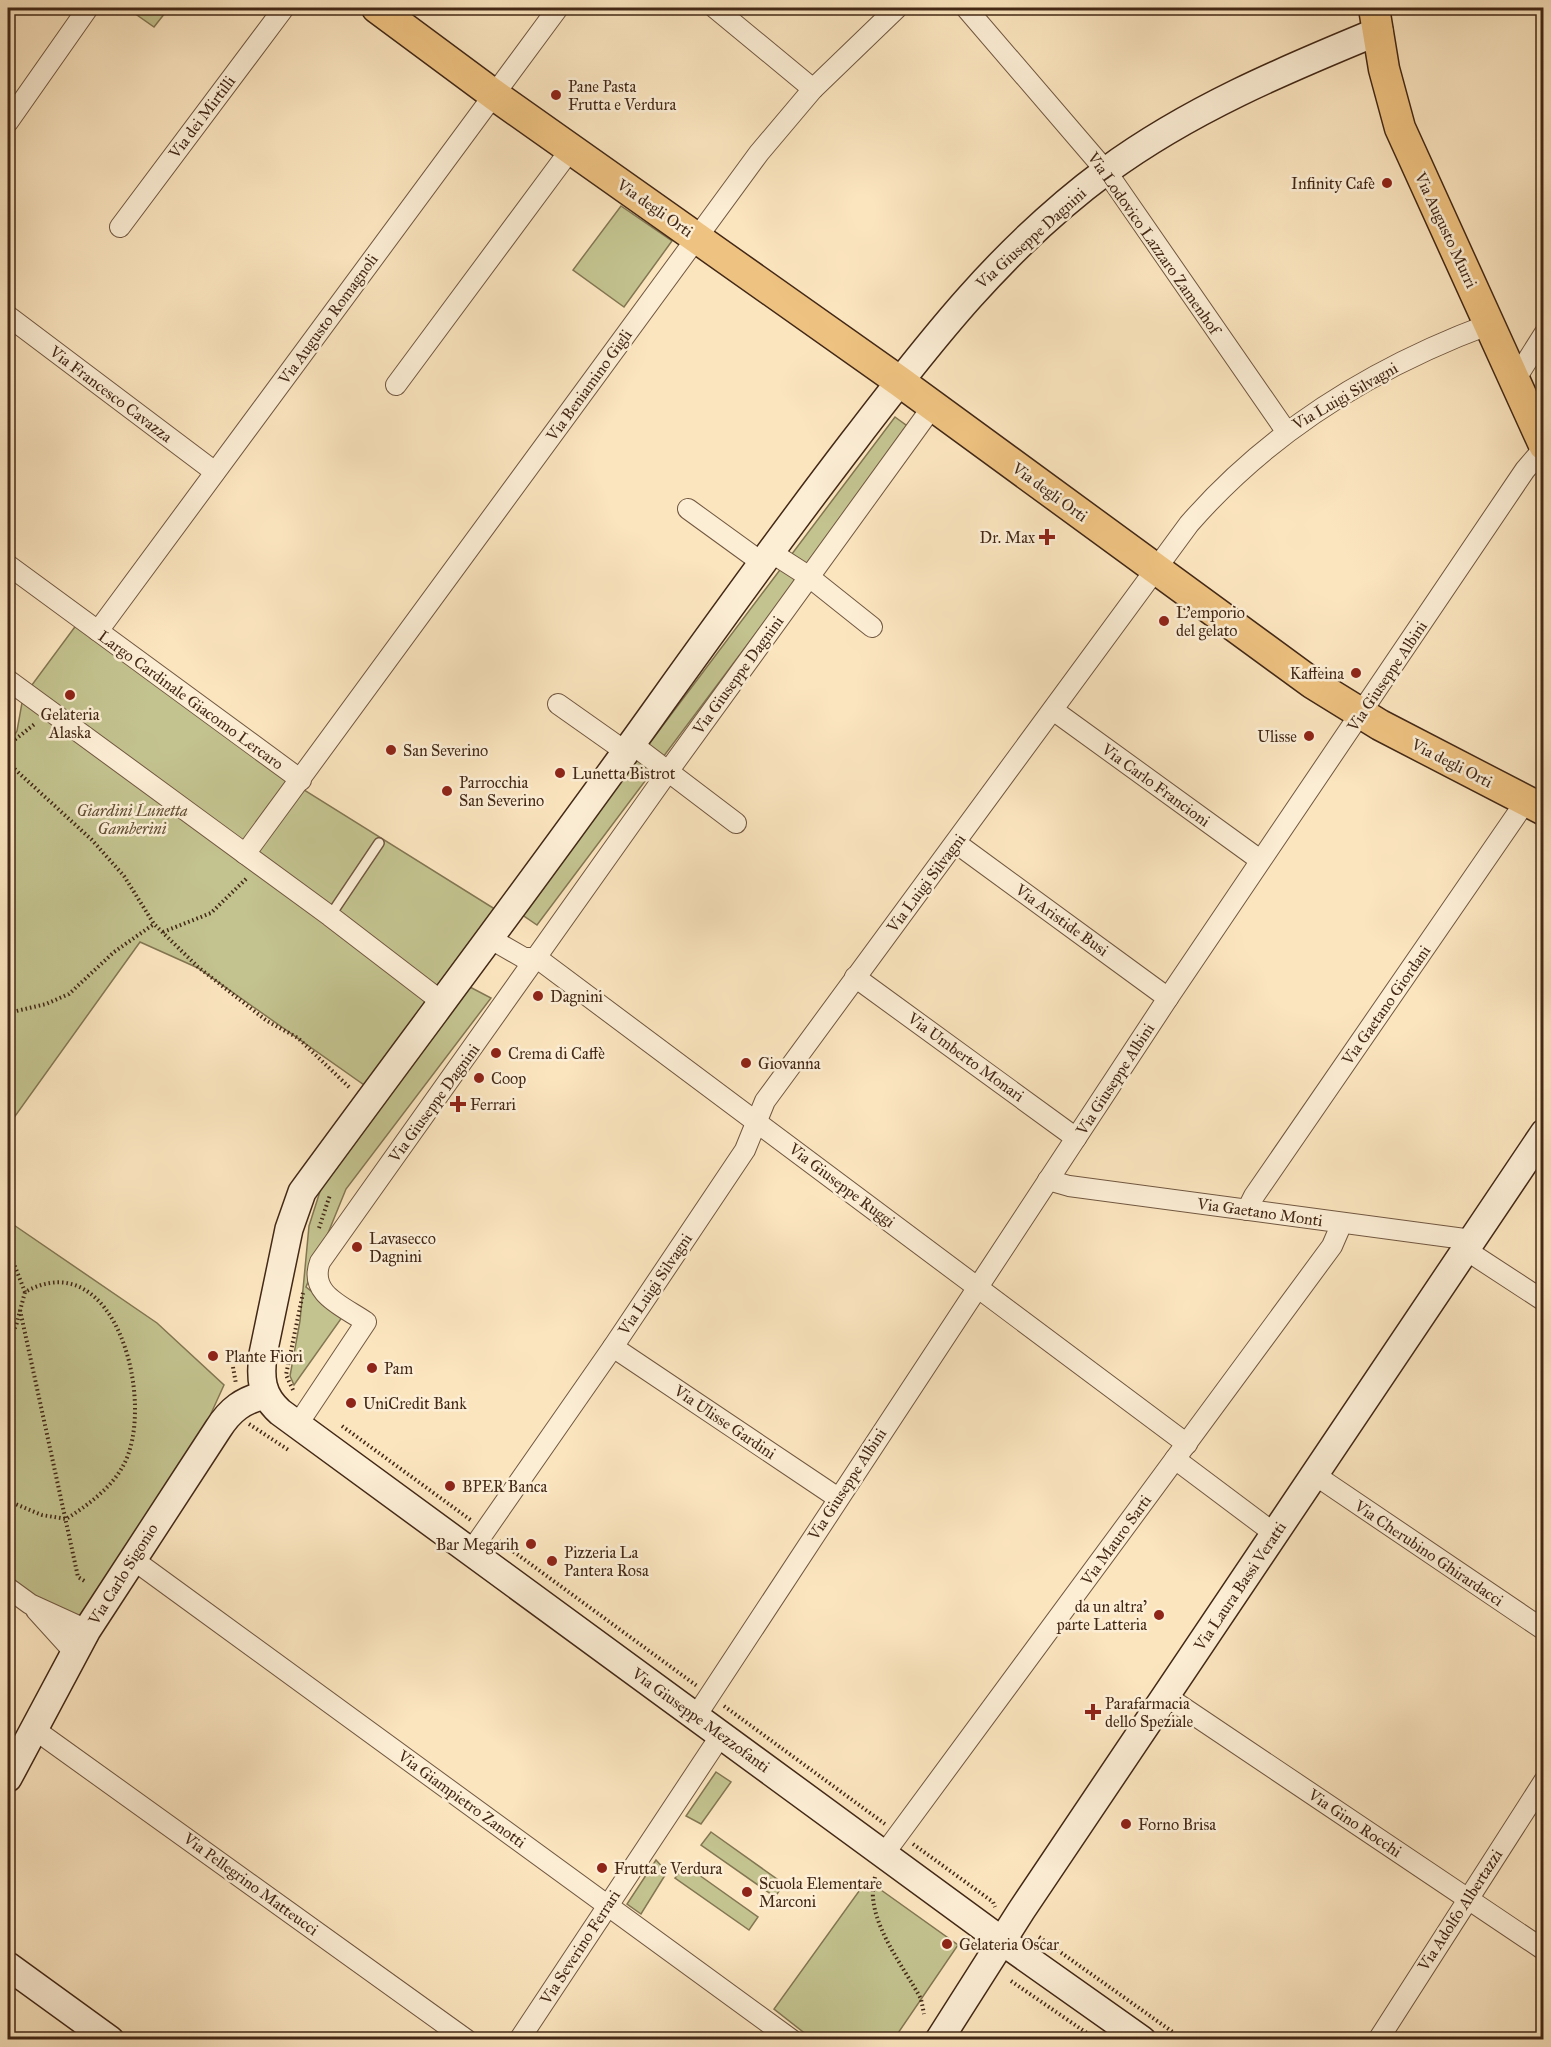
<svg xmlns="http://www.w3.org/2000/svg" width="1551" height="2047" viewBox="0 0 1551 2047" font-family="'IM FELL Great Primer',serif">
<rect width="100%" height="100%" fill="#fbe5bf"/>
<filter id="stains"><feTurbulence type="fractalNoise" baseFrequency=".00333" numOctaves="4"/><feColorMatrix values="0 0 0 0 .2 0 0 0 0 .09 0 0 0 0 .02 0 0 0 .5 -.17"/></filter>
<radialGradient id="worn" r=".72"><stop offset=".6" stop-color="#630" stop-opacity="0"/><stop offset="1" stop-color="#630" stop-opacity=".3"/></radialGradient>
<g fill="#c3c38f" stroke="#837652" stroke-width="1.5">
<path d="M 127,8 L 169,8 L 154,27 Z"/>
<path d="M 621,206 L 672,241 L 624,307 L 573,270 Z"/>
<path d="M 895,417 L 910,428 L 537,925 L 521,914 Z"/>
<path d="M 77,624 L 304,790 L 498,911 L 367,1087 L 198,968 L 140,942 L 8,1126 L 8,745 L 17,731 L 23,697 Z"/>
<path d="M 468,986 L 491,998 L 346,1189 L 306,1287 L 343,1316 L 294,1385 L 290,1376 L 300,1321 L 309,1226 L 322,1185 Z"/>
<path d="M 8,1221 L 157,1323 L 224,1385 L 193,1453 L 72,1643 L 8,1596 Z"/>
<path d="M 716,1772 L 731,1782 L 701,1824 L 686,1816 Z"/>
<path d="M 711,1832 L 784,1884 L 775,1897 L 701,1845 Z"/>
<path d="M 656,1860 L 667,1872 L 641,1914 L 627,1904 Z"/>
<path d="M 685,1865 L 758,1917 L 749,1930 L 675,1878 Z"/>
<path d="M 867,1880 L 958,1945 L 894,2039 L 812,2039 L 774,2009 Z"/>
</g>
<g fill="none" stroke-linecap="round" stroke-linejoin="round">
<defs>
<path id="lane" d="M 330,916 L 379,843"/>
<g id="street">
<path d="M 715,8 L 813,89"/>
<path d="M 966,8 L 1106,171 L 1286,431"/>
<path d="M 8,122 L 88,8"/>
<path d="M 120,227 L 284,8"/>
<path d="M 8,316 L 215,472"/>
<path d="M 1515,380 L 1544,334"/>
<path d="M 396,385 L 571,149"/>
<path d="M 688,509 L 761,562"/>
<path d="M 769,551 L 808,576 L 872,627"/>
<path d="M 8,565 L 301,780"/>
<path d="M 98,631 L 558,8"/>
<path d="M 8,680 L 330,916 L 442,1002"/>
<path d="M 558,704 L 626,752"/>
<path d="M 1053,710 L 1260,860"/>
<path d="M 632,744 L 736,823"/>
<path d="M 956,843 L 1168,998"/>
<path d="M 245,854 L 759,153 L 813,89 L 897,8"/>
<path d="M 491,939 L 524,958 L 537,958 L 1187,1444"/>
<path d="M 855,977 L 1076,1138"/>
<path d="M 1048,1180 L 1069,1186 L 1472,1240"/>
<path d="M 1247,1210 L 1254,1196 L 1526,801"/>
<path d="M 1466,1250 L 1544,1301"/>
<path d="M 613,1347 L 838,1498"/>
<path d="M 298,1424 L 366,1322 C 343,1306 308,1294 320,1262 L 667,773 L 933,406"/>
<path d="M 1175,1459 L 1275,1534"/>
<path d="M 1315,1475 L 1544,1630"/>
<path d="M 471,1551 L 613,1347 L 745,1150 L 765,1101 L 1189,524 C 1270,431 1374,367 1490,324"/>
<path d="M 131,1558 L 792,2040"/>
<path d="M 8,1588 L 30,1604 L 87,1630"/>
<path d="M 36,1610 L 75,1653"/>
<path d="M 1166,1696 L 1544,1950"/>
<path d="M 696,1716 L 1168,998 L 1525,470 L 1544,448"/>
<path d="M 34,1729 L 467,2040"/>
<path d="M 884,1854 L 1332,1246 L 1342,1223"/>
<path d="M 519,2040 L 721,1735"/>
<path d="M 1378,2040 L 1544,1781"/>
</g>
<g id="secondary">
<path d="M 8,1778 L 87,1630 L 218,1429 C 230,1410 243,1400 265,1395"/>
<path d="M 8,1966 L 110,2040"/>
<path d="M 939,2040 L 1021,1911 L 1544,1133"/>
<path d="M 1142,2040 L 1002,1941 L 280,1412 C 261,1395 260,1378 263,1354 L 289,1229 L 302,1192 C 422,1028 544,867 661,703 C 724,615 787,528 853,442 C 930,341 1003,247 1106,171 C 1189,110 1284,70 1379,31"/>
</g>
<g id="primary">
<path d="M 377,8 L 493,94 L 899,381 L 1312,683 L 1380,725 L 1544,810"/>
<path d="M 1374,8 L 1384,69 L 1400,128 L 1544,445"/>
</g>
</defs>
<use href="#lane" stroke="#715740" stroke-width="12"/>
<use href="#street" stroke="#715740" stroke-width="22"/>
<use href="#secondary" stroke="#432816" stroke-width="30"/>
<use href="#primary" stroke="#432816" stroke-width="33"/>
<g stroke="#432816" stroke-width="4" stroke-dasharray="1.5 3" stroke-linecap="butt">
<path d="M 8,745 L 36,723"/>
<path d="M 8,763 L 92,840 L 124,876 L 154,924 L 198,967 L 267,1021 L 298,1038 L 350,1088"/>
<path d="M 163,932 L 211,913 L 248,877"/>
<path d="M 8,1013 L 46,1004 L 69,994 L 114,952 L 154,924"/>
<path d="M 319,1228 L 330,1195"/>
<path d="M 8,1249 L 25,1292"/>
<path d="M 20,1310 L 78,1577 L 86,1582"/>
<path d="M 8,1340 L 16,1326 L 25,1292"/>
<path d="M 233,1367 L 236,1384"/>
<path d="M 293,1390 L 286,1375 L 303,1293"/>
<path d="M 249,1424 L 290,1451"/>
<path d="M 342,1426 L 472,1521"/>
<path d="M 8,1501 L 42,1515 L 66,1519 C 87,1506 111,1488 123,1466 C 157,1406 117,1241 25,1292"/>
<path d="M 499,1541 L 697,1686"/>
<path d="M 724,1706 L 885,1824"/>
<path d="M 913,1844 L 993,1902 L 995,1907"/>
<path d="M 875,1877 C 863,1917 903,1965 921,1999 L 924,2014"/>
<path d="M 1039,1937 L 1184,2040"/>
<path d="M 962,1942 L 966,1949"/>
<path d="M 1011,1981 L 1097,2040"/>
</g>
<use href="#lane" stroke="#fceed5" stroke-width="9"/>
<use href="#street" stroke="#fceed5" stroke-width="20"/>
<use href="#secondary" stroke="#fceed5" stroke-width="27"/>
<use href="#primary" stroke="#eec280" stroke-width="30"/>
</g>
<g fill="#8f2418" stroke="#fceed5" stroke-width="2">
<circle cx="556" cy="95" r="6"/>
<circle cx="1387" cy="183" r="6"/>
<path d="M1044 528h6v6h6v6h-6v6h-6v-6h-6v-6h6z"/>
<circle cx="1164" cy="621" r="6"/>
<circle cx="1356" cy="673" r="6"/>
<circle cx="70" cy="695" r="6"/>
<circle cx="1309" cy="736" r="6"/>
<circle cx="391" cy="750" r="6"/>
<circle cx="560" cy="773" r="6"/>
<circle cx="447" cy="791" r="6"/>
<circle cx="538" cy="996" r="6"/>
<circle cx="496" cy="1053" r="6"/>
<circle cx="746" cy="1063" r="6"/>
<circle cx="479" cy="1078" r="6"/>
<path d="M455 1095h6v6h6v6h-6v6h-6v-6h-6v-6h6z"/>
<circle cx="357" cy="1247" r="6"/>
<circle cx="213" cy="1356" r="6"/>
<circle cx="372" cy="1368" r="6"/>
<circle cx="351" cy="1403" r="6"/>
<circle cx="450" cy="1486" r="6"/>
<circle cx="531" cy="1544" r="6"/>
<circle cx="552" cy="1561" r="6"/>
<circle cx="1159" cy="1615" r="6"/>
<path d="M1090 1703h6v6h6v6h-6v6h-6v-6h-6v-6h6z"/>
<circle cx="1126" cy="1824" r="6"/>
<circle cx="602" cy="1868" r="6"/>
<circle cx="747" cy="1892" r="6"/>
<circle cx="947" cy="1944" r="6"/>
</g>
<g text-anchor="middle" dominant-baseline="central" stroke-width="5" stroke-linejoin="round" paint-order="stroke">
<g font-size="16" fill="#432816" stroke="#fceed5" text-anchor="start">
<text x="568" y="86">Pane Pasta<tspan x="568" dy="18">Frutta e Verdura</tspan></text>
<text x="1375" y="183" text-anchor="end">Infinity Cafè</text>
<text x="1035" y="537" text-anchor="end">Dr. Max</text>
<text x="1176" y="612">L'emporio<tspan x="1176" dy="18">del gelato</tspan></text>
<text x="1344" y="673" text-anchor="end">Kaffeina</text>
<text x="70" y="714" text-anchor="middle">Gelateria<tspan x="70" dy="18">Alaska</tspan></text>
<text x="1297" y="736" text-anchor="end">Ulisse</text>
<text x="403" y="750">San Severino</text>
<text x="572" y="773">Lunetta Bistrot</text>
<text x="459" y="782">Parrocchia<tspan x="459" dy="18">San Severino</tspan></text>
<text x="550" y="996">Dagnini</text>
<text x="508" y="1053">Crema di Caffè</text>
<text x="758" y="1063">Giovanna</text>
<text x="491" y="1078">Coop</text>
<text x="470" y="1104">Ferrari</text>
<text x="369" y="1238">Lavasecco<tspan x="369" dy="18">Dagnini</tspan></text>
<text x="225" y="1356">Plante Fiori</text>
<text x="384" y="1368">Pam</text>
<text x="363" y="1403">UniCredit Bank</text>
<text x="462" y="1486">BPER Banca</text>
<text x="519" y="1544" text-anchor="end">Bar Megarih</text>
<text x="564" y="1552">Pizzeria La<tspan x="564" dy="18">Pantera Rosa</tspan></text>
<text x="1147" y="1606" text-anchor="end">da un altra'<tspan x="1147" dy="18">parte Latteria</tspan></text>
<text x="1105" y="1703">Parafarmacia<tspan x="1105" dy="18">dello Speziale</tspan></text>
<text x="1138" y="1824">Forno Brisa</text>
<text x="614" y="1868">Frutta e Verdura</text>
<text x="759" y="1883">Scuola Elementare<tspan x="759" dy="18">Marconi</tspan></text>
<text x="959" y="1944">Gelateria Oscar</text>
</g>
<g font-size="16" fill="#432816" stroke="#fceed5">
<text transform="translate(202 117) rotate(-53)">Via dei Mirtilli</text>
<text transform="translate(655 208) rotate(35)">Via degli Orti</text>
<text transform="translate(1446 230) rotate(65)">Via Augusto Murri</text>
<text transform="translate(1031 238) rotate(-42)">Via Giuseppe Dagnini</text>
<text transform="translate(1154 243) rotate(55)">Via Lodovico Lazzaro Zamenhof</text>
<text transform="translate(328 319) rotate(-54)">Via Augusto Romagnoli</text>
<text transform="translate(589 385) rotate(-54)">Via Beniamino Gigli</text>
<text transform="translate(111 394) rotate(37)">Via Francesco Cavazza</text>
<text transform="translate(1345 396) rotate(-30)">Via Luigi Silvagni</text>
<text transform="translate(1050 492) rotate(36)">Via degli Orti</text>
<text transform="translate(738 675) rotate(-54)">Via Giuseppe Dagnini</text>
<text transform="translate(1387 676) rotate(-56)">Via Giuseppe Albini</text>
<text transform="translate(191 700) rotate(36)">Largo Cardinale Giacomo Lercaro</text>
<text transform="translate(1452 763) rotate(27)">Via degli Orti</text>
<text transform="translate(1156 785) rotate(36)">Via Carlo Francioni</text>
<text transform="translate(926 883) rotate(-53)">Via Luigi Silvagni</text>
<text transform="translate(1062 920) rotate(36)">Via Aristide Busi</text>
<text transform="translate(1386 1005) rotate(-55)">Via Gaetano Giordani</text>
<text transform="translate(966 1057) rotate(36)">Via Umberto Monari</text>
<text transform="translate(1115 1079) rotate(-57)">Via Giuseppe Albini</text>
<text transform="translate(434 1103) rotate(-54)">Via Giuseppe Dagnini</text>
<text transform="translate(842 1185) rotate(37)">Via Giuseppe Ruggi</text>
<text transform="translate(1260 1212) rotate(8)">Via Gaetano Monti</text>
<text transform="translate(655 1284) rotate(-56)">Via Luigi Silvagni</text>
<text transform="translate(725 1422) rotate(34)">Via Ulisse Gardini</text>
<text transform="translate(847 1484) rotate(-57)">Via Giuseppe Albini</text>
<text transform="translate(1116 1540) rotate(-54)">Via Mauro Sarti</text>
<text transform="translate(1429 1553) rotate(34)">Via Cherubino Ghirardacci</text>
<text transform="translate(123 1574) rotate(-58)">Via Carlo Sigonio</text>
<text transform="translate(1240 1586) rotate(-56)">Via Laura Bassi Veratti</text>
<text transform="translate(701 1720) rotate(36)">Via Giuseppe Mezzofanti</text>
<text transform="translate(462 1799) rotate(36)">Via Giampietro Zanotti</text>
<text transform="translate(1355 1823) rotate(34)">Via Gino Rocchi</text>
<text transform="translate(251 1884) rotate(36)">Via Pellegrino Matteucci</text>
<text transform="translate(1460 1910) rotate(-57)">Via Adolfo Albertazzi</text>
<text transform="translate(580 1947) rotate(-57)">Via Severino Ferrari</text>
</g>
<g font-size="16" font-style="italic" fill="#634f34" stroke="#fceed5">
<text x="132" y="810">Giardini Lunetta<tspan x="132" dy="18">Gamberini</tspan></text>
</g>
</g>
<rect width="1551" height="2047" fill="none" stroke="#fbe5bf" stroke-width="30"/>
<rect x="9" y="9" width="1533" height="2029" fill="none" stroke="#432816" stroke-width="3"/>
<rect x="15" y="15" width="1521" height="2017" fill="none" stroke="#432816" stroke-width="1.5"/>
<rect width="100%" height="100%" filter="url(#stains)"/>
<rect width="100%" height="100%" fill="url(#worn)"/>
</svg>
